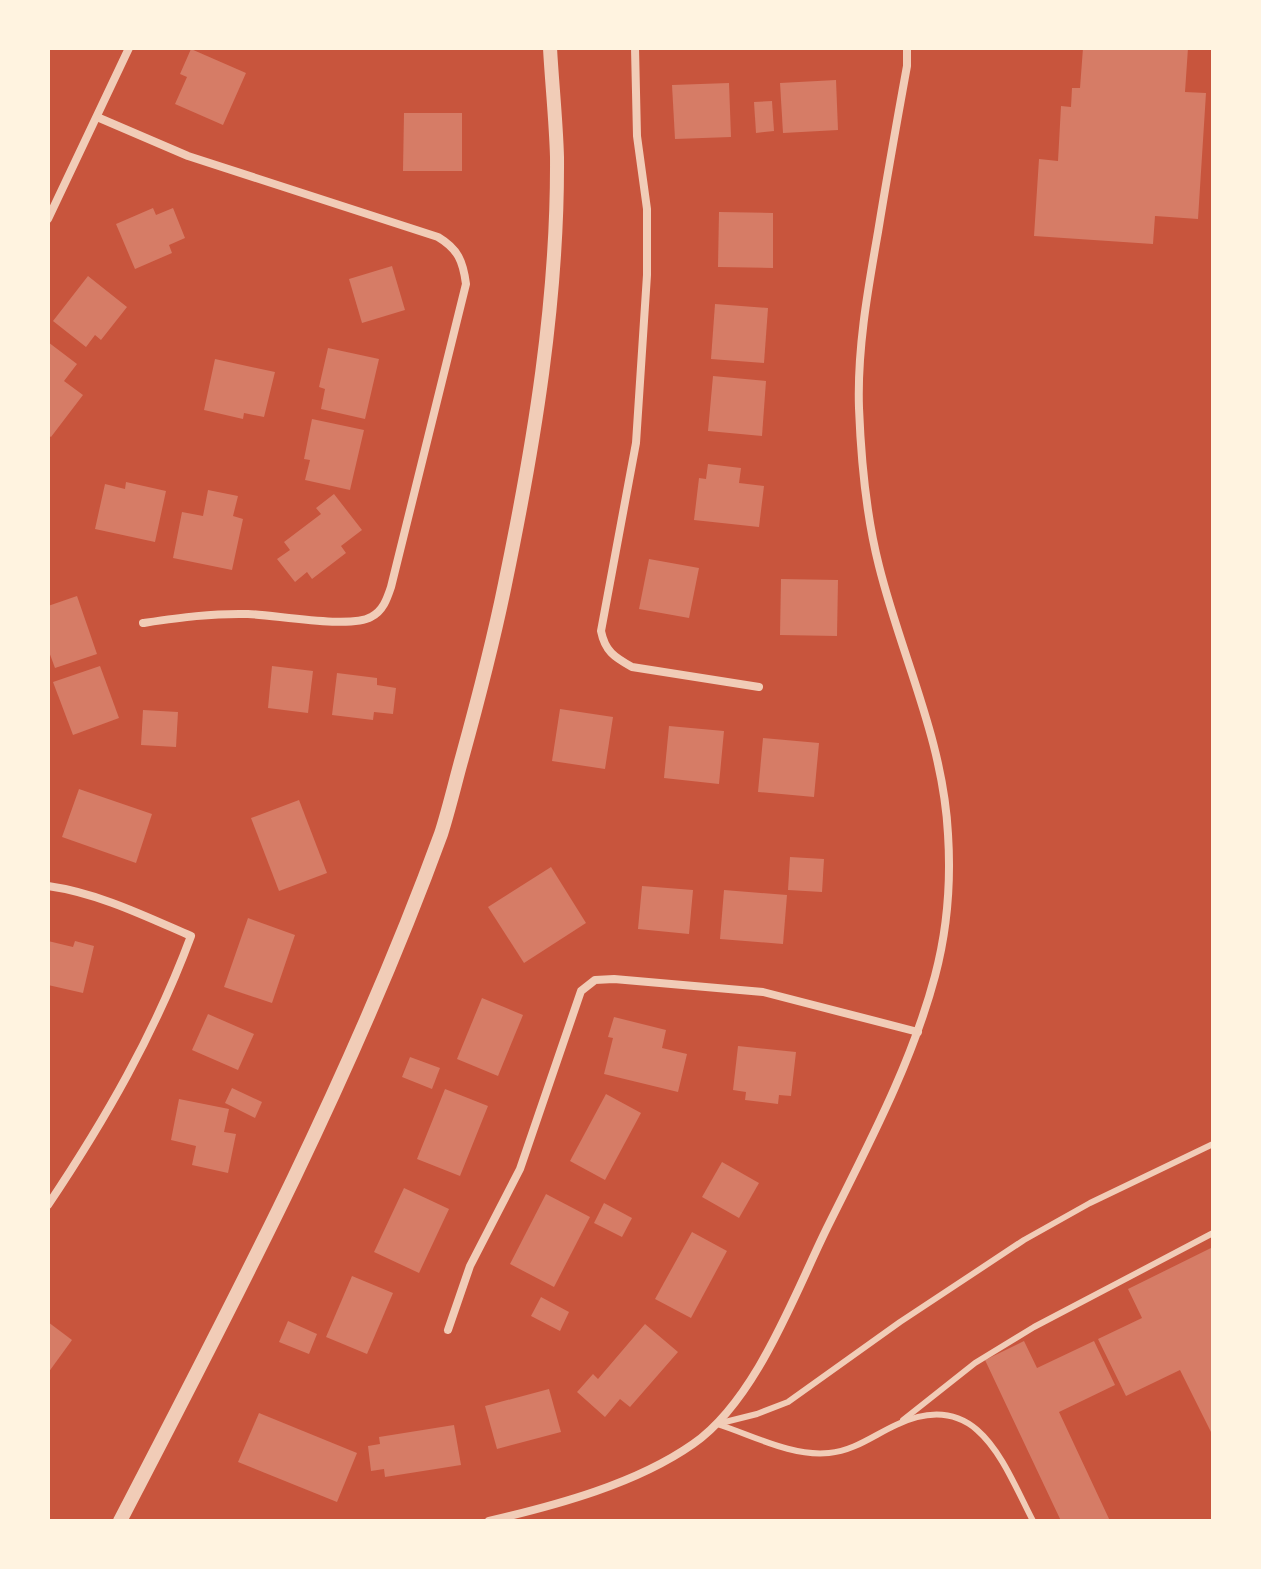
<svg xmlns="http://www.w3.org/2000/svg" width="1261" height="1569" viewBox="0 0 1261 1569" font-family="'Roboto Condensed',sans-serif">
<rect width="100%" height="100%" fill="#c8553d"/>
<g fill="#d67c66">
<path d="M 1083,48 L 1188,48 L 1185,92 L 1206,93 L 1198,219 L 1155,216 L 1153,244 L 1034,236 L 1039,159 L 1058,161 L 1061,106 L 1071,107 L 1072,88 L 1080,88 Z"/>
<path d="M 191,49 L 246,73 L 223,125 L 175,104 L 187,77 L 180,74 Z"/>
<path d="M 836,80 L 838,130 L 783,133 L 780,83 Z"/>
<path d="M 729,83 L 731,137 L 675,139 L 672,85 Z"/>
<path d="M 772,101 L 774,131 L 756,133 L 754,102 Z"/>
<path d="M 404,113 L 462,113 L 462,171 L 403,171 Z"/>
<path d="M 153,208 L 156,215 L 173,208 L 185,238 L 169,245 L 172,253 L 135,269 L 116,224 Z"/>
<path d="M 719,212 L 773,213 L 773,268 L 718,267 Z"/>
<path d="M 392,266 L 405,310 L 362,323 L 349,279 Z"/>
<path d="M 88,276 L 127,307 L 101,340 L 95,335 L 86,347 L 53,321 Z"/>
<path d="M 715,304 L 768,308 L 764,363 L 711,359 Z"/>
<path d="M 48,342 L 77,364 L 64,381 L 83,395 L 51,437 L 48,435 Z"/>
<path d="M 328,348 L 379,359 L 365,419 L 321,409 L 325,389 L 319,387 Z"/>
<path d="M 215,359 L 275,372 L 264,417 L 244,413 L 243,419 L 204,410 Z"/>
<path d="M 713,376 L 766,381 L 762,436 L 708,431 Z"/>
<path d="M 312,419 L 364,430 L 350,490 L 305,480 L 310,460 L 304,459 Z"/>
<path d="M 708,464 L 741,468 L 739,483 L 764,486 L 759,527 L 694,520 L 699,478 L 706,479 Z"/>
<path d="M 126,482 L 166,491 L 155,542 L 95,529 L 105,484 L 125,489 Z"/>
<path d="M 208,490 L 238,496 L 233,516 L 243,519 L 232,570 L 173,558 L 182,512 L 203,516 Z"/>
<path d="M 334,494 L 362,530 L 341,546 L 346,553 L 312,579 L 307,572 L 295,582 L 277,559 L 290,550 L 284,542 L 321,514 L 316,508 Z"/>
<path d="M 649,559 L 699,568 L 689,618 L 639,609 Z"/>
<path d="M 781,579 L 838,580 L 837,636 L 780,635 Z"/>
<path d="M 77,596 L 97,654 L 55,668 L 48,649 L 48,606 Z"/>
<path d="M 100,666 L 119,718 L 73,735 L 53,682 Z"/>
<path d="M 272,666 L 313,671 L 308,713 L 268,708 Z"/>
<path d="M 337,673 L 377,678 L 377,685 L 396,688 L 393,714 L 374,712 L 373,720 L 332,715 Z"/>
<path d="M 560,709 L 613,717 L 605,769 L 552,761 Z"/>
<path d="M 143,710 L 178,712 L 176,747 L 141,745 Z"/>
<path d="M 669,726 L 724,731 L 719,784 L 664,778 Z"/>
<path d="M 763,738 L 819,743 L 814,797 L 758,792 Z"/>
<path d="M 79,789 L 152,814 L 136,863 L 62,837 Z"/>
<path d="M 299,800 L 327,873 L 279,891 L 251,818 Z"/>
<path d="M 790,857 L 824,859 L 822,892 L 788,890 Z"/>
<path d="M 551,867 L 586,923 L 524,963 L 488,907 Z"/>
<path d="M 642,886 L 693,890 L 689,934 L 638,929 Z"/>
<path d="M 724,890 L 787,895 L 783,944 L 720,939 Z"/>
<path d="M 248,918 L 295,935 L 272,1003 L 224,987 Z"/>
<path d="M 48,941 L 73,947 L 75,941 L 94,946 L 83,993 L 48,985 Z"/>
<path d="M 482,998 L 523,1015 L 498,1076 L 457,1059 Z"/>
<path d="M 208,1014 L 254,1034 L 238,1070 L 192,1050 Z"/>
<path d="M 614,1017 L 666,1030 L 662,1048 L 687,1054 L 678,1092 L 604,1074 L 613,1038 L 608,1037 Z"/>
<path d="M 738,1046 L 796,1052 L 791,1096 L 779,1095 L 778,1104 L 745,1100 L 746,1092 L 733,1090 Z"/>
<path d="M 410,1057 L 440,1068 L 432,1089 L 402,1077 Z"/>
<path d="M 232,1088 L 262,1102 L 255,1118 L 225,1103 Z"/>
<path d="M 445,1089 L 488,1106 L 460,1176 L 417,1159 Z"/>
<path d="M 606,1094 L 641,1113 L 605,1180 L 570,1161 Z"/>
<path d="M 179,1099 L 229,1109 L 224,1132 L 236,1134 L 228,1173 L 192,1165 L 196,1146 L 171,1140 Z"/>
<path d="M 722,1162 L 759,1183 L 739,1218 L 702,1197 Z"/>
<path d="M 404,1188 L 449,1209 L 419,1273 L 374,1252 Z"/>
<path d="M 546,1194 L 590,1217 L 554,1287 L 510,1264 Z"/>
<path d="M 604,1203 L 632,1218 L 622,1237 L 594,1223 Z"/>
<path d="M 692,1232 L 727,1251 L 691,1318 L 655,1299 Z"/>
<path d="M 1213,1247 L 1213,1436 L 1180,1370 L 1126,1396 L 1098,1339 L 1142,1318 L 1128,1289 Z"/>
<path d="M 352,1276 L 393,1293 L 367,1354 L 326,1337 Z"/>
<path d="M 541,1297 L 569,1312 L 560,1331 L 531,1316 Z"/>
<path d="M 288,1321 L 317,1334 L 309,1354 L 279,1342 Z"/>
<path d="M 48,1322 L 72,1340 L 48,1373 Z"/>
<path d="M 645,1324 L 678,1352 L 630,1407 L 620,1399 L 605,1417 L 577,1392 L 593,1374 L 598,1379 Z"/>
<path d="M 1024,1341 L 1037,1368 L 1094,1341 L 1115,1385 L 1059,1412 L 1110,1521 L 1061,1521 L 985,1360 Z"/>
<path d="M 549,1389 L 561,1432 L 497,1449 L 485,1406 Z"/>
<path d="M 259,1413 L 357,1453 L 337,1502 L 238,1462 Z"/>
<path d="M 454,1425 L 461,1465 L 385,1477 L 384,1469 L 371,1471 L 368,1446 L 380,1444 L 379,1437 Z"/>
</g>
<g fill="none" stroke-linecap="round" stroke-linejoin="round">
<g stroke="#f1ccb7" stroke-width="6">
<path d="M 903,1420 L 975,1363 L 1034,1327 L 1213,1233"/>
<path d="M 717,1424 L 757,1414 L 788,1402 L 900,1322 L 1024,1240 L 1090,1203 L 1213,1144"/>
<path d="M 717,1424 C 752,1435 792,1457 829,1453 C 854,1451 874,1435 896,1425 C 978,1386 1003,1463 1033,1521"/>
</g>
<g stroke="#f1ccb7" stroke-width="8">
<path d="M 635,48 L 637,136 L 647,209 L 647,275 L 636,443 L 601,631 C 605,651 614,657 632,667 L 759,687"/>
<path d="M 97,117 L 188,156 L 438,237 C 458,249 463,261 466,284 L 391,587 C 387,599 383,611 371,617 C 350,629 276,615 248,614 C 212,613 178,618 143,623"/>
<path d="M 48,219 L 129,48"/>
<path d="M 48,886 C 98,893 145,916 191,936 C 155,1033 105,1120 48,1205"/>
<path d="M 448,1330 L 470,1266 L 520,1169 L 581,991 L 595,980 L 614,979 L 763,992 L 918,1032"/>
<path d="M 489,1521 C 557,1505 636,1484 693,1444 C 755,1401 793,1298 825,1232 C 866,1149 911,1066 935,976 C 947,931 951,881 948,834 C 943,739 902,658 879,566 C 866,515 861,460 859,408 C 857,349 868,289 878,232 C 887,177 897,121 907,66 L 907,48"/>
</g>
<path stroke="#f1ccb7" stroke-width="14" d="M 120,1521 C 237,1296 354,1072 441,834 C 449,809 455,783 462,758 C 478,700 493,643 505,584 C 534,444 558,301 557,157 C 556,121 552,84 550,48"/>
</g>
<rect width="1261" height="1569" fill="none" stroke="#fff3e0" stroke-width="100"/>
</svg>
